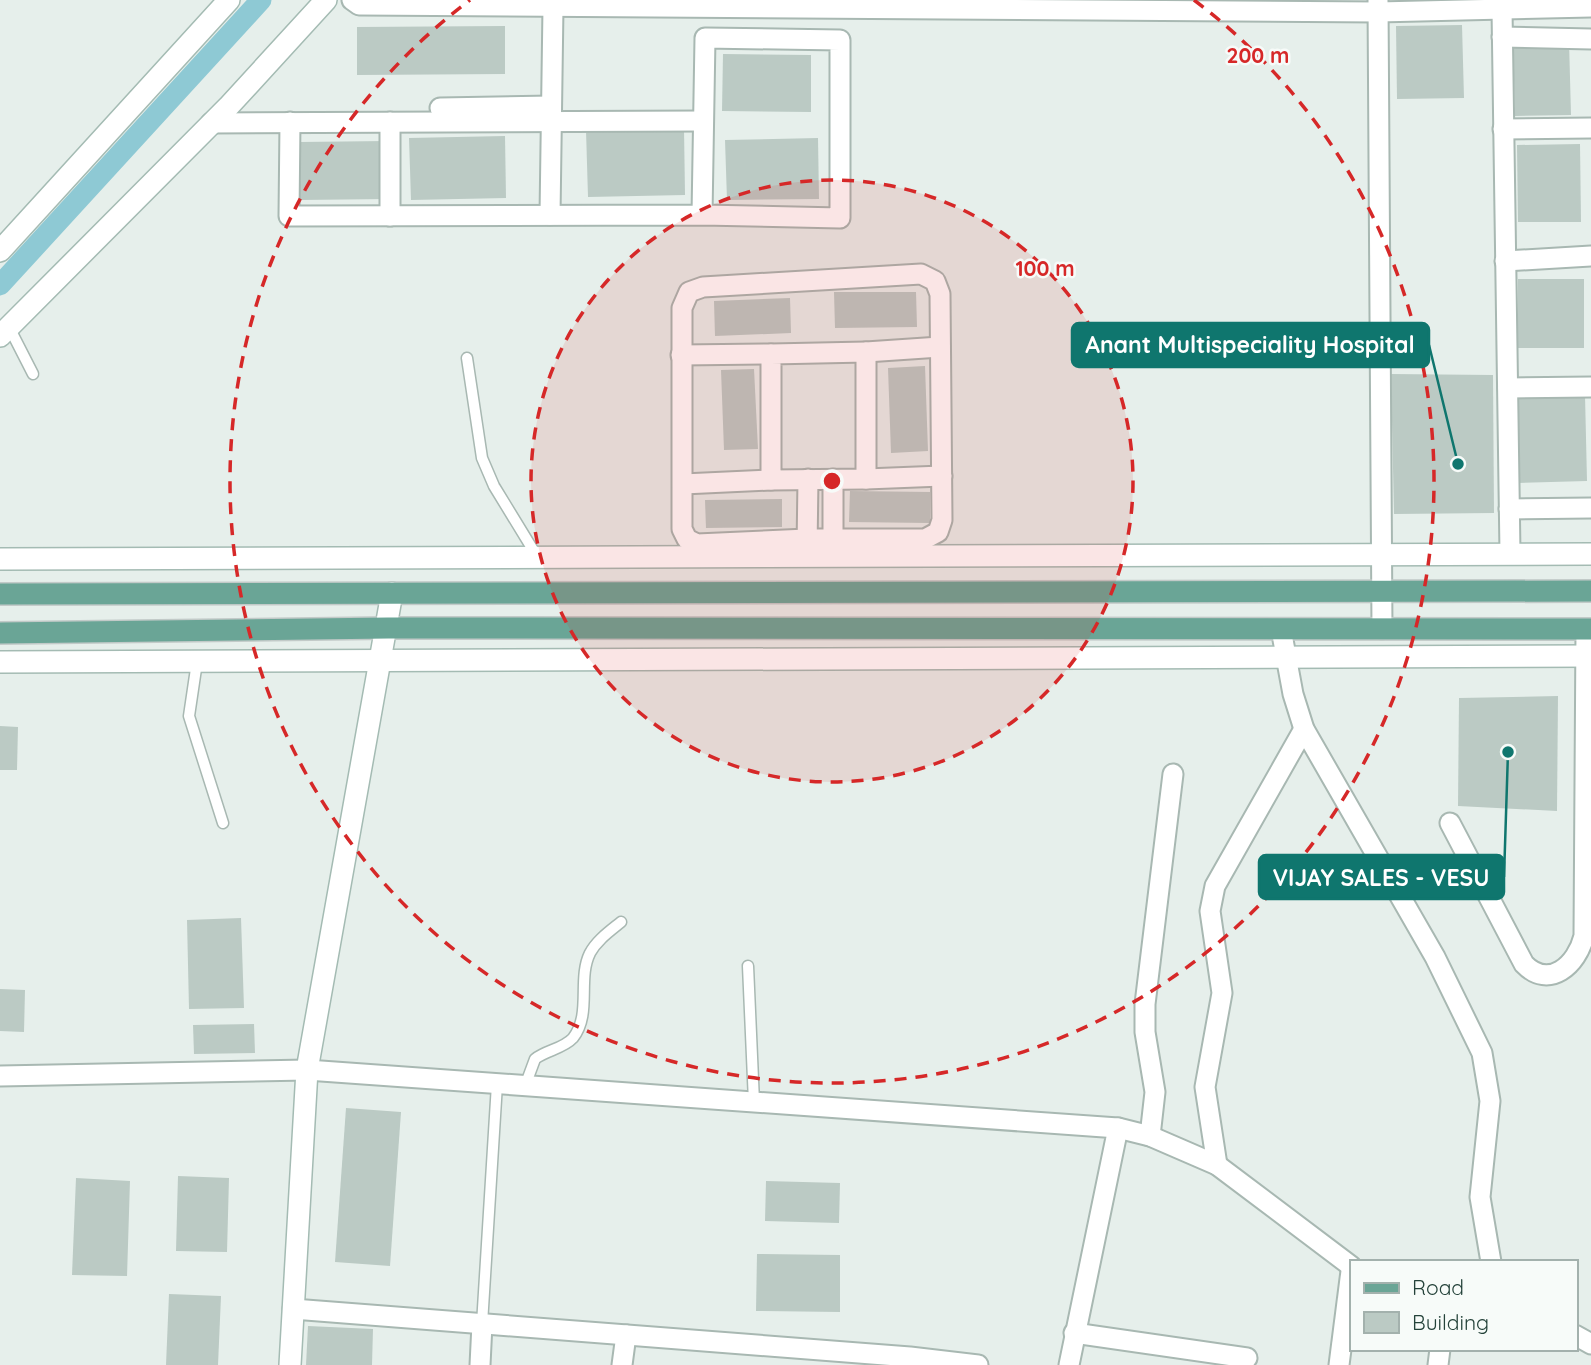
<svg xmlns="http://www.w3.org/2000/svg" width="1591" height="1365" viewBox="0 0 1591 1365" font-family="Quicksand,sans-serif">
<rect width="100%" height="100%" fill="#e6efeb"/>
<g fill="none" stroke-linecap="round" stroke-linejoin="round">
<path stroke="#8ec9d4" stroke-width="21" d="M 0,285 L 261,0"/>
</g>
<g fill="#bbcac4">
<path d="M 1462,25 L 1464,98 L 1397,99 L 1396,26 Z"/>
<path d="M 505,26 L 505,74 L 357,75 L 357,27 Z"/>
<path d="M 1569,41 L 1571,115 L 1515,116 L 1513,42 Z"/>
<path d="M 723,54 L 811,55 L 811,112 L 722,111 Z"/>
<path d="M 684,128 L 685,195 L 588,197 L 586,130 Z"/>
<path d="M 505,136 L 506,198 L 411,200 L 409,138 Z"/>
<path d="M 818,138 L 819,199 L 727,200 L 725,140 Z"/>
<path d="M 387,141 L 388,199 L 300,200 L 300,142 Z"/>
<path d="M 1580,144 L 1581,222 L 1518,222 L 1517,145 Z"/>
<rect x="1518" y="279" width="66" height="69"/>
<path d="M 834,292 L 916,292 L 917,327 L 835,328 Z"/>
<path d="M 790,298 L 791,333 L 715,336 L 714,301 Z"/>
<path d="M 925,366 L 928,451 L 891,453 L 888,368 Z"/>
<path d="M 754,369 L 758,449 L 724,450 L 721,370 Z"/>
<path d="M 1391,374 L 1493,375 L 1494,513 L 1394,514 Z"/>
<path d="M 1585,395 L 1587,481 L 1517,483 L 1515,396 Z"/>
<path d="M 850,491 L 930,492 L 930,523 L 849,522 Z"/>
<path d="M 782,499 L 782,527 L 706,528 L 705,500 Z"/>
<path d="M 1558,696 L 1557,811 L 1458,806 L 1459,698 Z"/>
<path d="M 0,726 L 18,727 L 17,770 L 0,770 Z"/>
<path d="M 241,918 L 244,1008 L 189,1009 L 187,920 Z"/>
<path d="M 0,989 L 25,990 L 24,1032 L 0,1031 Z"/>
<path d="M 254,1024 L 255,1053 L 194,1054 L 193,1025 Z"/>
<path d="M 346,1108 L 401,1112 L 390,1266 L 335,1262 Z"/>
<path d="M 178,1176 L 229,1178 L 227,1252 L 176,1251 Z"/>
<path d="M 76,1178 L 130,1181 L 127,1276 L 72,1275 Z"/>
<path d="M 766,1181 L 840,1183 L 839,1223 L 765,1221 Z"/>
<path d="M 757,1254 L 840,1255 L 840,1312 L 756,1311 Z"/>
<path d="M 169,1294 L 221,1296 L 218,1365 L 166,1365 Z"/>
<path d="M 308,1326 L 373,1329 L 372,1365 L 306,1365 Z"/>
</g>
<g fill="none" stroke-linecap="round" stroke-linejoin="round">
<defs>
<g id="lane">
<path d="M 9,327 L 33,374"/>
<path d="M 467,358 L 482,458 L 494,486 L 538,558"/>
<path d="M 197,662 L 189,716 L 223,823"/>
<path d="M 748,966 L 754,1102"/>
<path d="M 525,1086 L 535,1059 C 546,1050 563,1049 573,1038 C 592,1014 577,979 590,953 C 597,940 610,931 621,922"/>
<path d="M 482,1324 L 497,1084"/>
</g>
<g id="street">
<path d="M 352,0 L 359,5 L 1378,12 L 1591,7"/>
<path d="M 1378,1 L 1382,629"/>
<path d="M 1502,9 L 1510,553"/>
<path d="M 1502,37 L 1591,39"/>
<path d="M 440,108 L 551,106"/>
<path d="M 290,122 L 289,216 L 702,215 L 705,38 L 840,40 L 840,218 L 702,215"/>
<path d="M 211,123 L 703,121"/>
<path d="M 1503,129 L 1591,128"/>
<path d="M 550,215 L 553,7"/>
<path d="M 390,216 L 390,122"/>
<path d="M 1505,261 L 1591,256"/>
<path d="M 921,274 L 935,281 L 940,294 L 942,520 L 938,532 L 925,539 L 807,539 L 697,544 L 687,539 L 682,529 L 682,308 L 689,292 L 703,287 Z"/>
<path d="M 866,352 L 866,479 L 771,480 L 771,354 Z"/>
<path d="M 866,352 L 940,347"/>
<path d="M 681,355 L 771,354"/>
<path d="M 1508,388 L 1591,387"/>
<path d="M 866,479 L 942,476"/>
<path d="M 683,484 L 771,480"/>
<path d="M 1509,509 L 1591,508"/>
<path d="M 833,548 L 833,479"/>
<path d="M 807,549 L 808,479"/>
<path d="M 1281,629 L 1293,694 L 1304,729 L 1435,957 L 1482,1053 L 1490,1101 L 1480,1197 L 1491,1262"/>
<path d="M 1450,823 L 1524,964 C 1549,990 1577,965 1584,936 L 1586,629"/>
<path d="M 0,1076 L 307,1070 L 1118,1128 L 1069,1365"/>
<path d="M 1118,1128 L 1150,1136 L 1217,1165 L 1351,1266"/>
<path d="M 1150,1136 L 1155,1092 L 1145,1032 L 1145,1004 L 1173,774"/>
<path d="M 1217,1165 L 1205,1087 L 1222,993 L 1210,911 L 1215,886 L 1304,729"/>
<path d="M 293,1309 L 910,1357 L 978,1365"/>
<path d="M 1074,1333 L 1247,1358"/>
<path d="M 1575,1335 L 1591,1344"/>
<path d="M 480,1365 L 482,1324"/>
<path d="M 622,1365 L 626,1335"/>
<path d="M 1339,1365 L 1351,1271"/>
<path d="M 1438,1365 L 1440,1349"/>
</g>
<g id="secondary">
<path d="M 0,251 L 229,0"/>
<path d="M 0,336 L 228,107 L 326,0"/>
<path d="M 0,559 L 1591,554"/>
<path d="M 0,662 L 1591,656"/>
<path d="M 290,1365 L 307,1070 L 392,593"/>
</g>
<g id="primary">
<path d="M 0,594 L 1591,591"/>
<path d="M 0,633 L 388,628 L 1591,629"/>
</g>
</defs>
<use href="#lane" stroke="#a8b8b2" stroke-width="13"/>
<use href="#street" stroke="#a8b8b2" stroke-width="23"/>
<use href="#secondary" stroke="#a4bbb3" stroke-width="24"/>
<use href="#primary" stroke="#c2cac8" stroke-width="24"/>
<use href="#lane" stroke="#fff" stroke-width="10"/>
<use href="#street" stroke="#fff" stroke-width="19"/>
<use href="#secondary" stroke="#fff" stroke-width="21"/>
<use href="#primary" stroke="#6aa596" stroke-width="21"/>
</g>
<circle cx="832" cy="481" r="301" fill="#d62828" fill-opacity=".12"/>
<g fill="none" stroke="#d62828" stroke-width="3.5" stroke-dasharray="12 9">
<circle cx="832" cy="481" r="301"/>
<path d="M1194 0A602 602 0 1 1 470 0"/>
</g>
<circle cx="832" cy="481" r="10" fill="#d62828" stroke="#f7fbf9" stroke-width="3.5"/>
<g font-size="21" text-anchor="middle" font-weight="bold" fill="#d62828" stroke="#f7fbf9" stroke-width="5" stroke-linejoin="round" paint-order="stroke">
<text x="1258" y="63">200 m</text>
<text x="1045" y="276">100 m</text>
</g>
<path fill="none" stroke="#0f766e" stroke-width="2.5" d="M1458 464L1429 345M1508 752L1504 877"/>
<g fill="#0f766e" stroke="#f7fbf9" stroke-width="2.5">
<circle cx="1458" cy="464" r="7"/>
<circle cx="1508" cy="752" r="7"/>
</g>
<g fill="#0f766e" stroke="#0f766e" stroke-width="2.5">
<rect x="1072" y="323" width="357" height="44" rx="7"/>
<rect x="1259" y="855" width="245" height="44" rx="7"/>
</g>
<g font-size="23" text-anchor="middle" font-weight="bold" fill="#fff">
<text x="1250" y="353">Anant Multispeciality Hospital</text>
<text x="1381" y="886">VIJAY SALES - VESU</text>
</g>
<rect x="1350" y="1260" width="228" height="91" fill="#f7fbf9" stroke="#a3b1ad" stroke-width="2"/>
<rect x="1364" y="1283" width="35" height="10" fill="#6aa596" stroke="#a3b1ad" stroke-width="2"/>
<text x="1412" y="1295" font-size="21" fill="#24423a">Road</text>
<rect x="1364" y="1312" width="35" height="21" fill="#bbcac4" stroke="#a3b1ad" stroke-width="2"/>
<text x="1412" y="1330" font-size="21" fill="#24423a">Building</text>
</svg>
